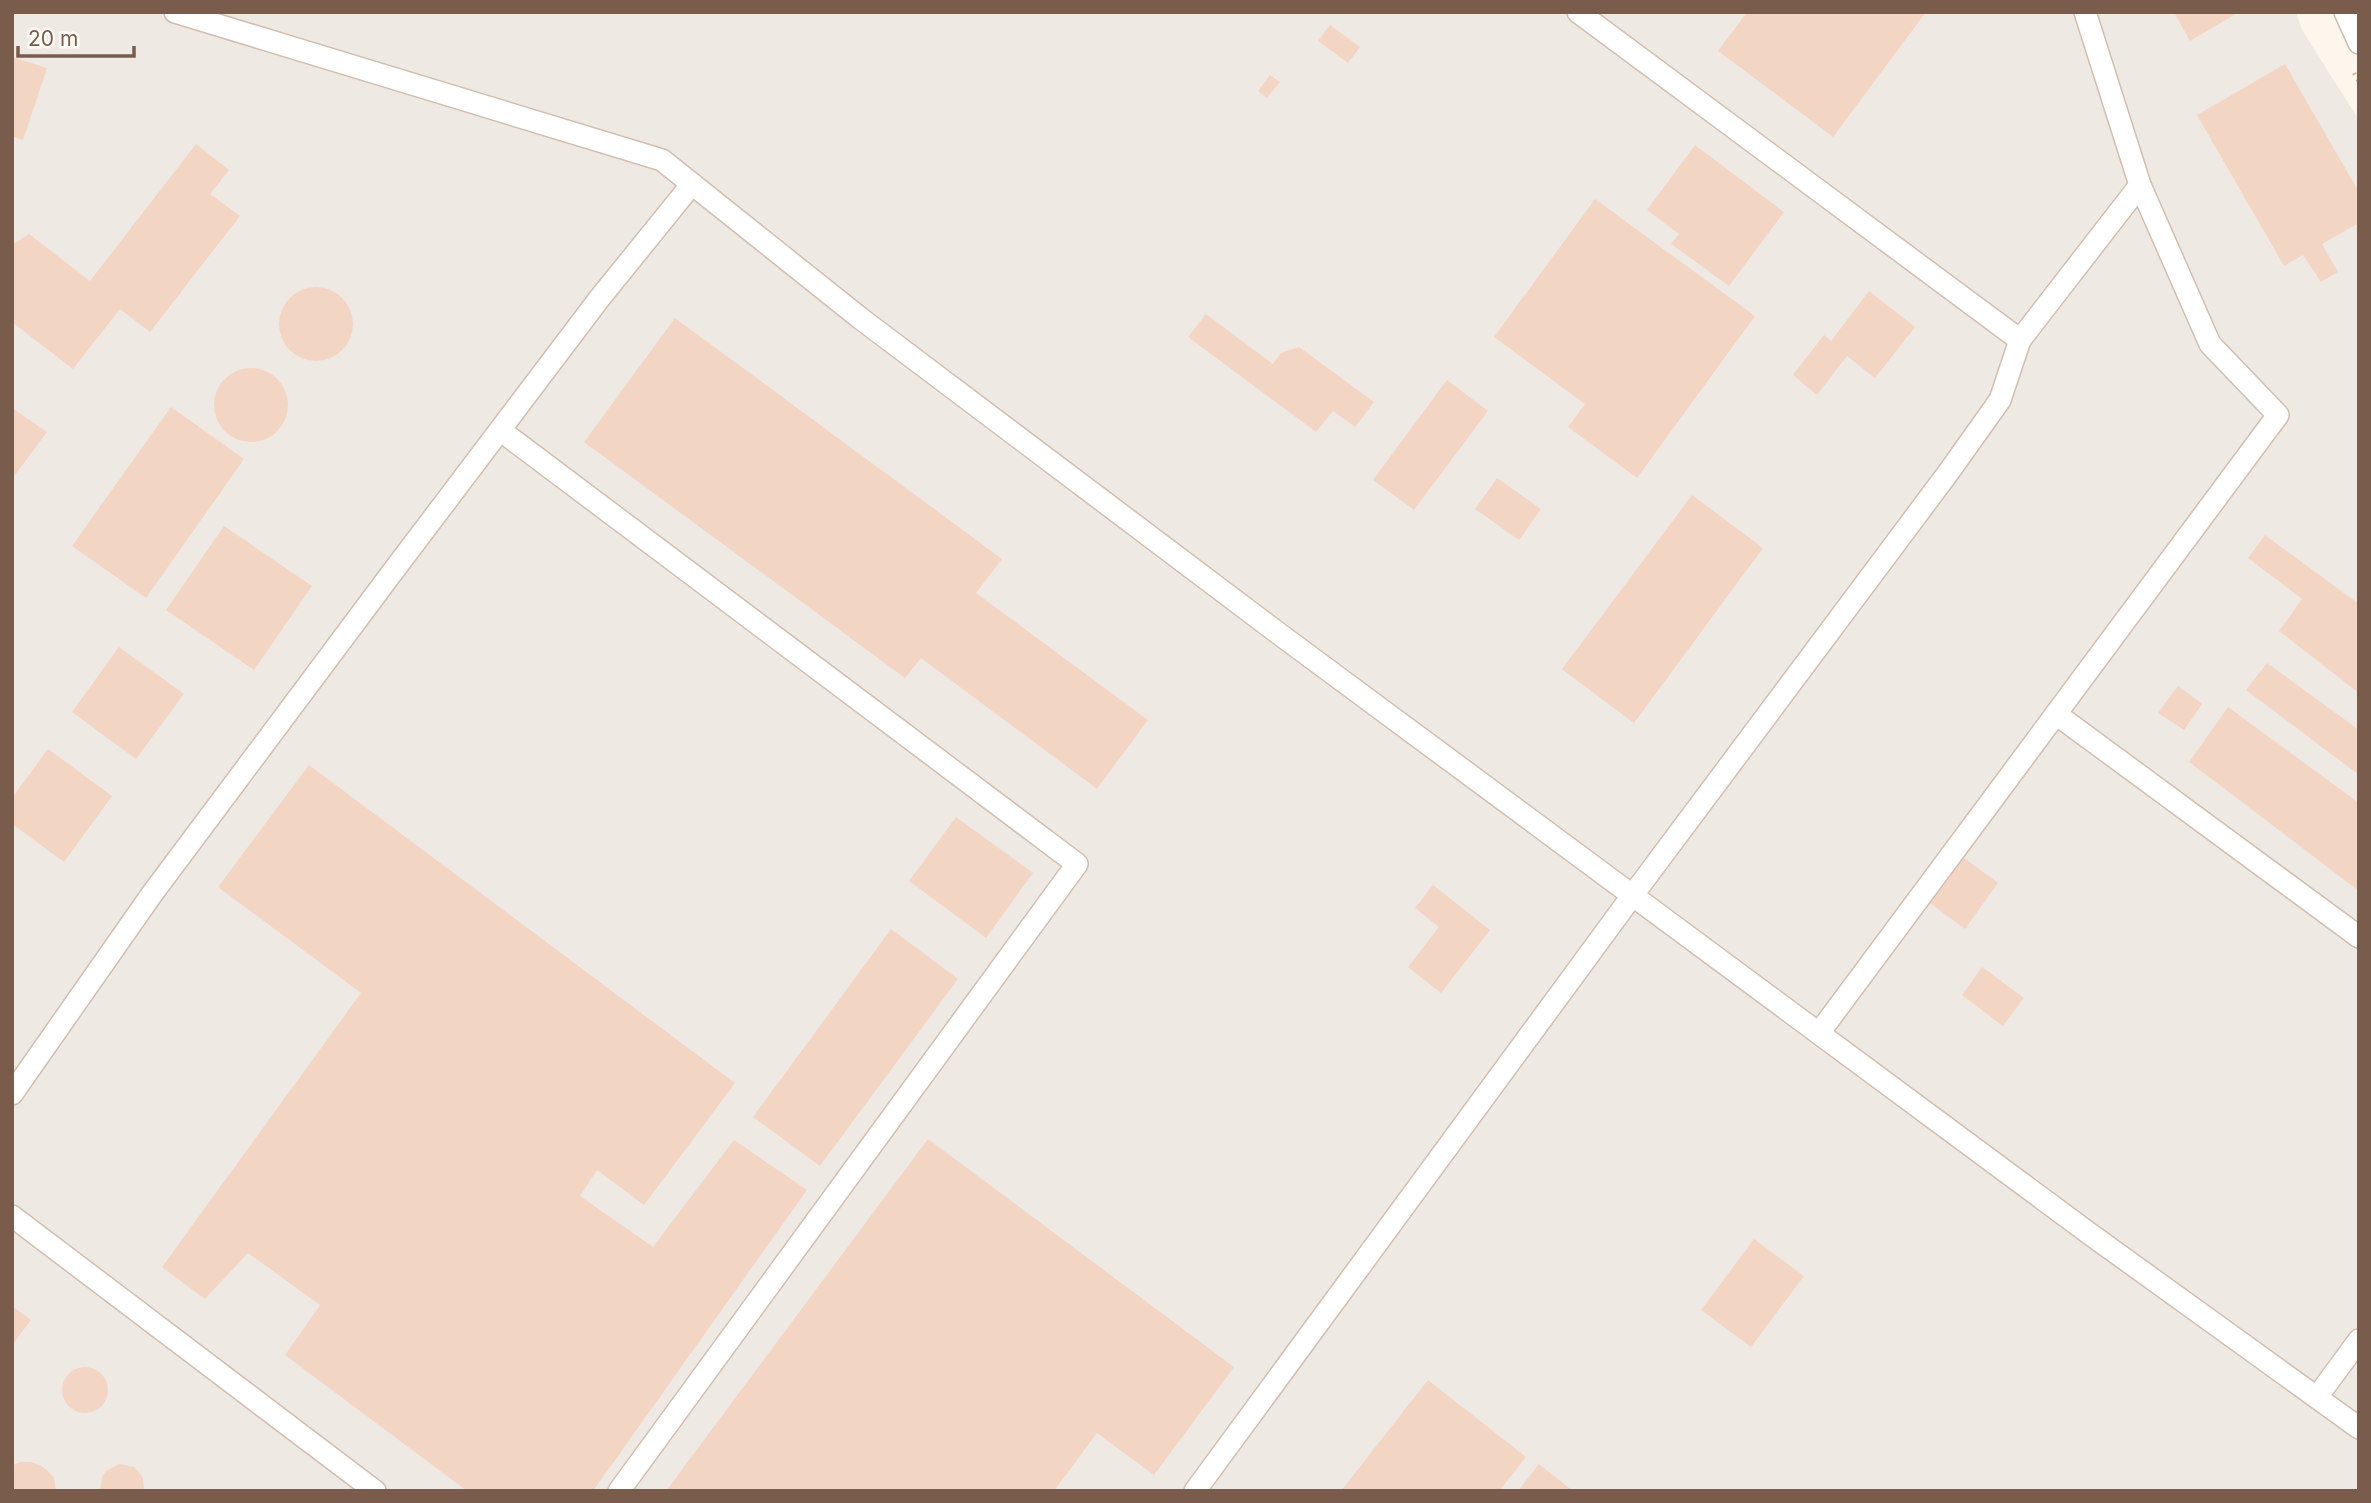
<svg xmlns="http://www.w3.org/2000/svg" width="2371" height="1503" viewBox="0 0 2371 1503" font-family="Inter,sans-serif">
<rect width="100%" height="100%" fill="#fdf6ec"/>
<path fill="#efe9e4" d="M 12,12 L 2296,12 L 2302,30 L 2359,120 L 2359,1491 L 12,1491 Z"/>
<g fill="#f3d5c3">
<path d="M 1747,12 L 1926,12 L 1833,137 L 1718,51 Z"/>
<path d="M 2174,12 L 2239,12 L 2190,41 Z"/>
<path d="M 1330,25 L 1360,47 L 1348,63 L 1318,41 Z"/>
<path d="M 12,57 L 47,68 L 23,140 L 12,136 Z"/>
<path d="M 2285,64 L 2359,192 L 2359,223 L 2322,244 L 2338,272 L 2321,282 L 2303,255 L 2284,266 L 2197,115 Z"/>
<path d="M 1270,75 L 1280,82 L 1267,98 L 1258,91 Z"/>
<path d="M 196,144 L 229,170 L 210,194 L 240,216 L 150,332 L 120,309 L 73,369 L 12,322 L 12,245 L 29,234 L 90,281 Z"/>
<path d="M 1695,145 L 1784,212 L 1729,286 L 1671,244 L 1679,234 L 1647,210 Z"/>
<path d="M 1595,199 L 1755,316 L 1637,478 L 1568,427 L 1585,404 L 1494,337 Z"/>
<circle cx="316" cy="324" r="37"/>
<path d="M 1869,291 L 1915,327 L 1875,378 L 1847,356 L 1817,395 L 1793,375 L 1824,335 L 1831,341 Z"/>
<path d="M 1206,314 L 1273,364 L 1281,353 L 1299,347 L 1374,402 L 1355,427 L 1333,411 L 1316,432 L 1188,337 Z"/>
<path d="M 675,318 L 1002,559 L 976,593 L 1148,720 L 1097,789 L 921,658 L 905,678 L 584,442 Z"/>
<circle cx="251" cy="405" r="37"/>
<path d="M 1447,380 L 1488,411 L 1414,510 L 1373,480 Z"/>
<path d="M 171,407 L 244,459 L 146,598 L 72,546 Z"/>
<path d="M 12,408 L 47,432 L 12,479 Z"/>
<path d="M 1497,478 L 1541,509 L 1519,540 L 1475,509 Z"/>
<path d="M 1692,495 L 1763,548 L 1634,723 L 1562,669 Z"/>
<path d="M 224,526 L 312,586 L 254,670 L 166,610 Z"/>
<path d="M 2265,535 L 2359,604 L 2359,693 L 2279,631 L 2302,599 L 2248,558 Z"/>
<path d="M 119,647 L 184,694 L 136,759 L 72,712 Z"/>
<path d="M 2267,663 L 2359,730 L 2359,775 L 2246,690 Z"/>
<path d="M 2178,686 L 2202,704 L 2184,730 L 2158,713 Z"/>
<path d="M 2228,707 L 2359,803 L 2359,891 L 2189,762 Z"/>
<path d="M 48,749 L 112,796 L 64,862 L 12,824 L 12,798 Z"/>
<path d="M 309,765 L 735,1083 L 644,1205 L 597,1170 L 580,1196 L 653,1247 L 734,1140 L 807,1190 L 593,1491 L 467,1491 L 285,1355 L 320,1305 L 248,1253 L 205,1299 L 162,1267 L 361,993 L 218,887 Z"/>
<path d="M 956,817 L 1033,873 L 986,938 L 909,881 Z"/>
<path d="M 1964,858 L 1998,883 L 1965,929 L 1930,903 Z"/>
<path d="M 1433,885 L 1490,930 L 1441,993 L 1408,967 L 1439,927 L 1415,908 Z"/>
<path d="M 891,929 L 958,979 L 820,1166 L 753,1117 Z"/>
<path d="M 1982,967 L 2024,998 L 2003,1026 L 1962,995 Z"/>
<path d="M 928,1139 L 1234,1367 L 1154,1475 L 1097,1433 L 1054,1491 L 666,1491 Z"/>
<path d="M 1754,1239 L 1804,1276 L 1751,1347 L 1701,1310 Z"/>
<path d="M 12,1306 L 31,1320 L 12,1345 Z"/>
<circle cx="85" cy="1390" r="23"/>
<path d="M 1428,1380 L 1526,1457 L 1499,1491 L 1341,1491 Z"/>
<path d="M 21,1462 L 31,1462 L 40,1465 L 48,1471 L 54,1478 L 56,1491 L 12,1491 L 12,1465 Z"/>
<path d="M 119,1464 L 134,1467 L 139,1472 L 143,1478 L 144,1491 L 100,1491 L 102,1477 L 106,1471 Z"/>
<path d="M 1539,1464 L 1573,1491 L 1518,1491 Z"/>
</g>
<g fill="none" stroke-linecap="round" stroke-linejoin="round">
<defs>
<g id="lane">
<path d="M 175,12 L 662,160 L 860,318 L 1278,633 L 2090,1234 L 2359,1428"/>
<path d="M 1578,12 L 2020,340 L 2140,185 L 2085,12"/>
<path d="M 2345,12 L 2359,43"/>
<path d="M 500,430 L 1077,864 L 619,1491"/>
<path d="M 2056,714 L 2359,937"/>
<path d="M 1819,1033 L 2278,415 L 2210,344 L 2140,185"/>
<path d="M 12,1094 L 152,894 L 391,574 L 599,299 L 692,184"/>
<path d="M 12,1216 L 375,1491"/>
<path d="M 2317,1397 L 2359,1340"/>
<path d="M 1195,1491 L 1632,896 L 1948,473 L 2000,400 L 2020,340"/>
</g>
</defs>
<use href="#lane" stroke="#d1beb0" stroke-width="24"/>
<path stroke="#d9b8a5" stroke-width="4.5" stroke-dasharray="2 5" stroke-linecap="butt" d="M 2354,73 L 2359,82"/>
<use href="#lane" stroke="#fff" stroke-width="21"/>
</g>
<rect width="2371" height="1503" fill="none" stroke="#7a5c4d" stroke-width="28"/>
<path d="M18 46v10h116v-10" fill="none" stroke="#7a5c4d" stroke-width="3.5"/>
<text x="28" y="46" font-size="21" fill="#7a5c4d" stroke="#fffaf3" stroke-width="5" paint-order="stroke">20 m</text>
</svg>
